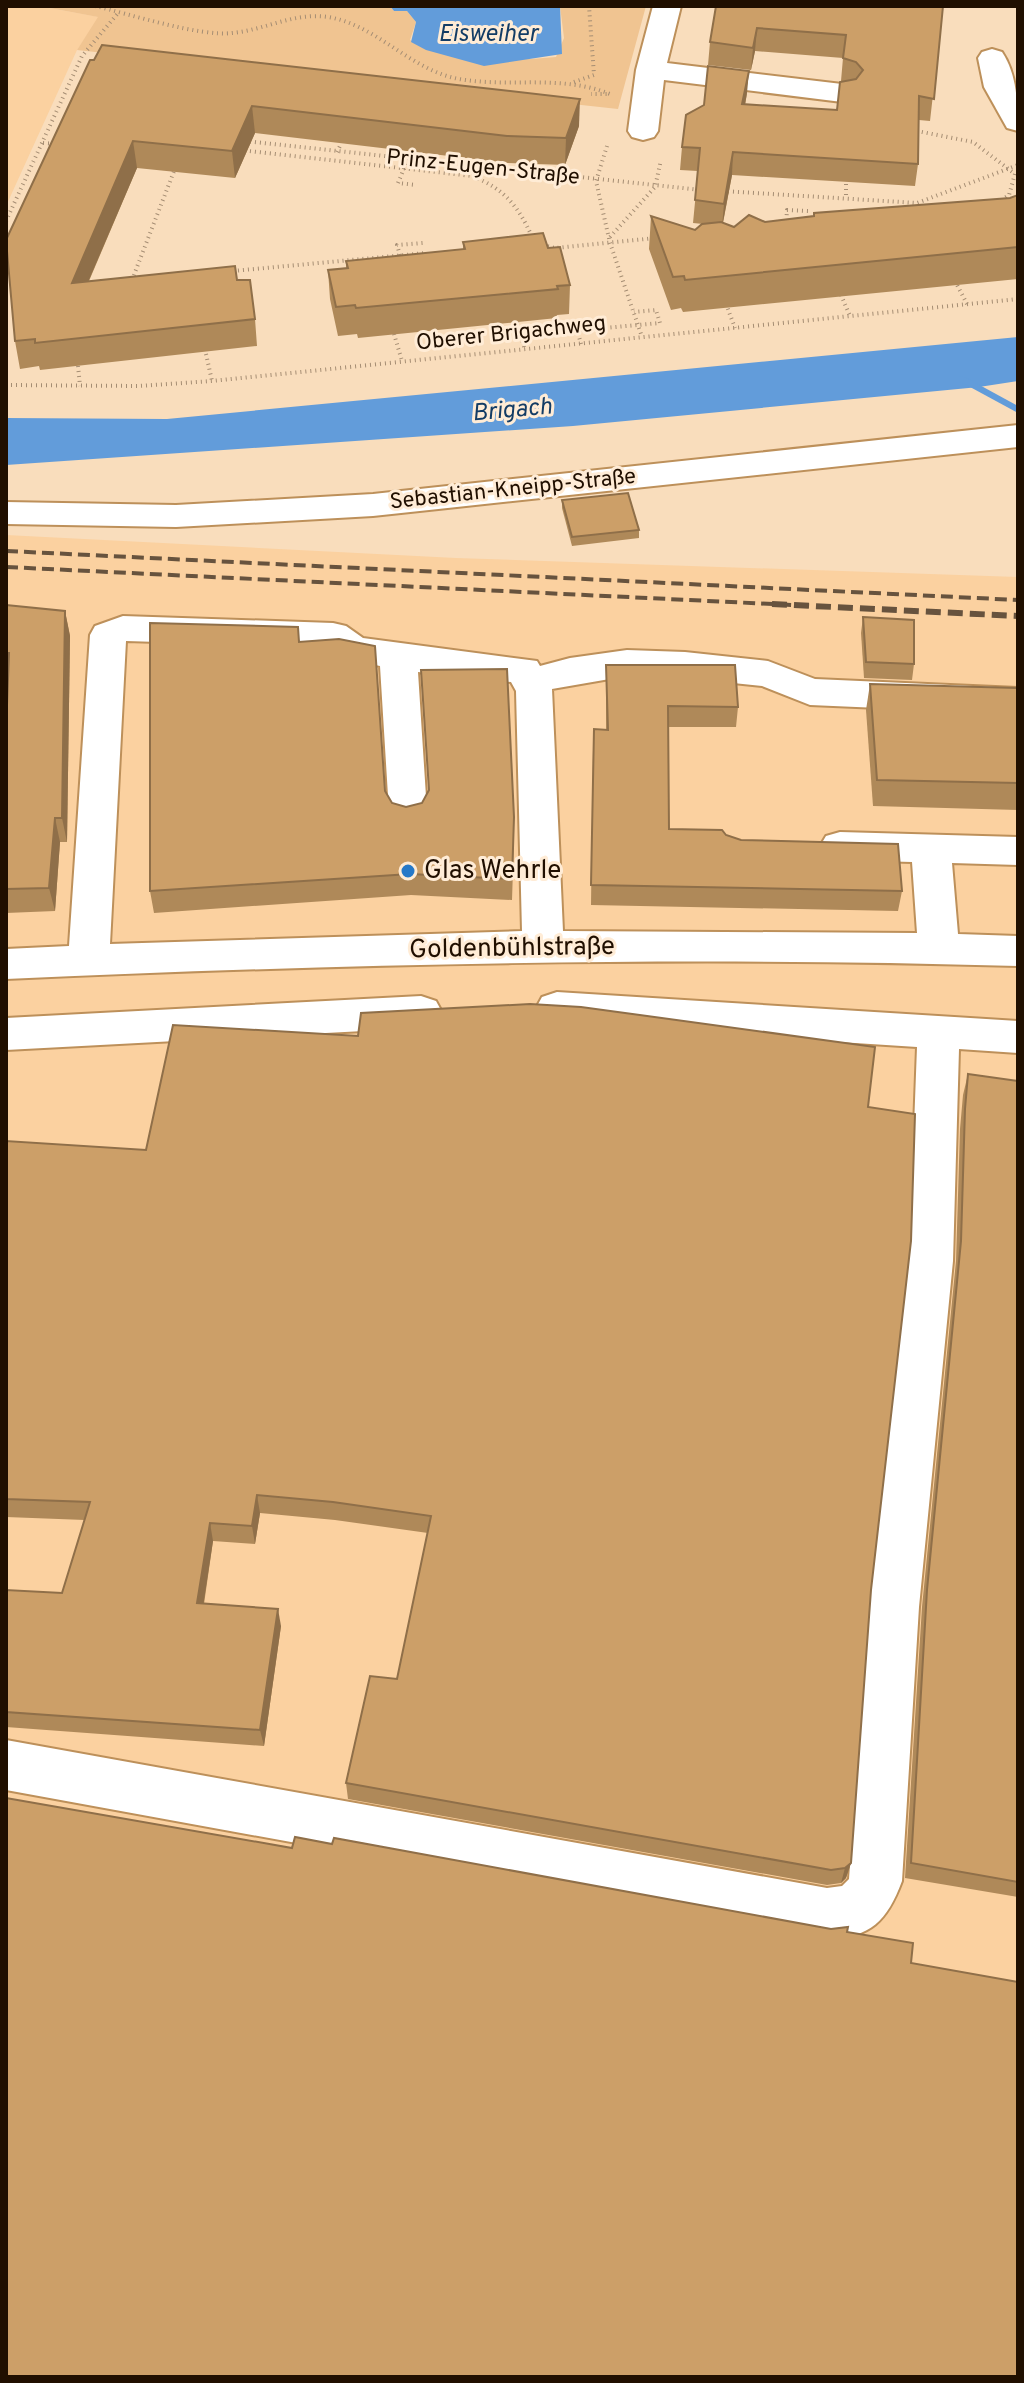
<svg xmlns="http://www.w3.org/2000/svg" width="1024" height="2383" viewBox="0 0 1024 2383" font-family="Overpass,sans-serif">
<rect width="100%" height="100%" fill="#f9ddbc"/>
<g fill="#fbd1a0">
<path d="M 6,6 L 38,6 L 99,17 L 77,50 L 6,206 Z"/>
<path d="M 6,535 L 456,558 L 1018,577 L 1018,2377 L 6,2377 Z"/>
</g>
<path fill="#f0c491" d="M 39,6 L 390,6 L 394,11 L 407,11 L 416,22 L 410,40 L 436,52 L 531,59 L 556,57 L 564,38 L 560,6 L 646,6 L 618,109 L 77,50 L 98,17 Z"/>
<g fill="#629cda">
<path d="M 390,6 L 560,6 L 562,54 L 484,66 L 426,50 L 411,42 L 416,22 L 407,11 L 394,11 Z"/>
<path d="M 1018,337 L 1018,381 L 979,387 L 573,426 L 6,465 L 6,418 L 167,419 Z"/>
</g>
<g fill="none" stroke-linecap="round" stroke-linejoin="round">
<path fill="#629cda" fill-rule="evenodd" d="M 963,376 L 1018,406 L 1018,413 L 959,381 L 959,377 Z"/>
<defs>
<g id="minor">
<path d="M 653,6 L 681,6 L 667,63 L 842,84 L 852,87 L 857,93 L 852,99 L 842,102 L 664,80 L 658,131 L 654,137 L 643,140 L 632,137 L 628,131 L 636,70 Z"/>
<path d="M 992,49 L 1002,52 C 1017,74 1018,105 1018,131 L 1007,128 L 984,87 L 978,58 L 982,52 Z"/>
<path d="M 1018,425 L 1018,447 L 373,516 L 176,527 L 6,524 L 6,502 L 176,505 L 373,494 Z"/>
<path d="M 123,616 L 333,623 L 346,626 L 363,638 L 537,661 L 540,666 L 570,658 L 627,650 L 685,652 L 768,661 L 815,679 L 1018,688 L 1018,714 L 810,705 L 762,686 L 685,678 L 627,676 L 552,689 L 563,931 L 917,933 L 912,862 L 840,860 L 826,856 L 820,846 L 826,836 L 840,832 L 1018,837 L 1018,865 L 952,863 L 958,934 L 1018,936 L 1018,966 C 680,956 344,964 6,979 L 6,949 L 69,946 L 90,635 L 95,626 ZM 126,641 L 325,647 L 340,658 L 380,666 L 389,812 L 394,822 L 408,826 L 422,822 L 427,812 L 418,672 L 511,682 L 516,691 L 522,931 L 110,944 Z"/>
<path d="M 557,992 L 1018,1021 L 1018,1053 L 959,1049 L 953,1261 L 919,1607 L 902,1881 C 887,1921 871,1937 827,1940 L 6,1790 L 6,1740 L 827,1888 L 842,1886 L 849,1879 L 869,1607 L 909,1261 L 917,1047 L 557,1024 L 542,1019 L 536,1008 L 542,997 Z"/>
<path d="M 421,996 L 436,1001 L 442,1012 L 436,1023 L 421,1028 L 6,1050 L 6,1018 Z"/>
</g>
</defs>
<use href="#minor" stroke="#bd905a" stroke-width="4"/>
<g stroke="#a58d73" stroke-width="4" stroke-dasharray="1 4" stroke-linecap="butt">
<path d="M 95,6 C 129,14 201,37 232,33 C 265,30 294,12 328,17 C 377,25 410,70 459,79 C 510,88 560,74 610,94 L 591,94"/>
<path d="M 574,82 L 594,75 L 589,6"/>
<path d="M 912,130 L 973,142 L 1015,174 L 1009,195 L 1000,201"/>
<path d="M 245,141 L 701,190"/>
<path d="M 43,143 L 58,144"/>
<path d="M 607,146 L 596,181 L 610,243 L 642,337"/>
<path d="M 240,150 L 472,176 C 505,189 519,207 533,239"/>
<path d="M 337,152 L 341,144"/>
<path d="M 408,159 L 398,183 L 416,185"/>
<path d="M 846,179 L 846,199"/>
<path d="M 723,191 L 917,203 L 1018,165"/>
<path d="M 6,221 L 82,56 L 119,12"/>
<path d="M 786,225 L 787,210 L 808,211"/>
<path d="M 610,237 L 655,187 L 661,160"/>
<path d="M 543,245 L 555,248 L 656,238"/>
<path d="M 400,255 L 397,245 L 423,243"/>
<path d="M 233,271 L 426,253"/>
<path d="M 132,280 L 176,166"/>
<path d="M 955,281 L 967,304"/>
<path d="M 841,295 L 850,316"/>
<path d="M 726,304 L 735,328"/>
<path d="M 517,322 L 525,350"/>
<path d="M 394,334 L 402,361"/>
<path d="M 581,344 L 578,333 L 582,330 L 660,323 L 656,310 L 634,312"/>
<path d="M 206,354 L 212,381"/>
<path d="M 78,366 L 80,386"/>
<path d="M 6,385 L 139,386 L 212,381 L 1018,299"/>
</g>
<use href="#minor" fill="#fff" fill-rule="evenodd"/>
<g stroke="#67533e" stroke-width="4" stroke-dasharray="12 6" stroke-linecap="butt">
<path d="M 6,551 L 1018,600"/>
<path d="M 6,567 L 813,606"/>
</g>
<path stroke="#67533e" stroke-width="6" stroke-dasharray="15 7" stroke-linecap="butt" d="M 772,604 L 1018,616"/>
</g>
<g fill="#af8959">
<path d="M 716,6 L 943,6 L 930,121 L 919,120 L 918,164 L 915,186 L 732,175 L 723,223 L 734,227 L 765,222 L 1010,198 L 1018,195 L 1018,279 L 683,312 L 681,308 L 671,310 L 649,249 L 651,216 L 695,230 L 703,224 L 693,223 L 698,171 L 680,170 L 682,147 L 747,93 L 745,105 L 837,110 L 843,81 L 841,81 L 843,58 L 755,51 L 751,70 L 708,65 L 710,42 Z"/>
<path d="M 90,60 L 579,126 L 565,165 L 508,163 L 255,133 L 235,178 L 137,168 L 89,281 L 237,280 L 255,319 L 257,346 L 40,370 L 39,366 L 20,369 L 15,341 Z"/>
<path d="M 463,242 L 548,248 L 570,285 L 569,314 L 557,315 L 557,318 L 358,338 L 357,334 L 338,336 L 330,299 L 328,270 L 346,268 L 346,261 L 463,249 Z"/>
<path d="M 562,500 L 639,530 L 639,538 L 572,546 L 562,508 Z"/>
<path d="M 6,605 L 65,611 L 70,636 L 67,842 L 60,842 L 55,911 L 6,913 L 6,731 L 8,677 L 6,677 Z"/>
<path d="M 863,617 L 914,664 L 912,680 L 864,678 L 861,633 Z"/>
<path d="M 299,642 L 392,803 L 514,839 L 512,900 L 411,895 L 154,913 L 150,891 Z"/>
<path d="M 606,665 L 738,707 L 736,727 L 668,727 L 669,829 L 726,835 L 902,891 L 898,911 L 591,905 L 593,750 L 606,730 Z"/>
<path d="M 870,684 L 1018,688 L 1018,810 L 873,806 L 866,710 Z"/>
<path d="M 968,1074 L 1018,1081 L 1018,1897 L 905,1878 L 922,1607 L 956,1261 L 960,1129 L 963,1095 Z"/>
<path d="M 868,1107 L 871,1590 L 851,1863 L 846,1878 L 841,1883 L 827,1885 L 348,1799 L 346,1783 L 397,1679 L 428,1533 L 335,1520 L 260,1513 L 255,1544 L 213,1541 L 204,1604 L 281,1626 L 264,1746 L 6,1727 L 6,1590 L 62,1593 L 85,1520 L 6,1517 L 6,1141 L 146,1150 Z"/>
</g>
<g fill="#8f6f49">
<path d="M 757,28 L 755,51 L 751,70 L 753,48 Z"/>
<path d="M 749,71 L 747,93 L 741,127 L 742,104 Z"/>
<path d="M 580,99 L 579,126 L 565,165 L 566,138 Z"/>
<path d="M 252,106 L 255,133 L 235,178 L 232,151 Z"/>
<path d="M 133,141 L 137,168 L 76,310 L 72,283 Z"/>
<path d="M 733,152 L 732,175 L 722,227 L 724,204 Z"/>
<path d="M 65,611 L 70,636 L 67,842 L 62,818 Z"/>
<path d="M 55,818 L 60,842 L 55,911 L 49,888 Z"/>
<path d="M 257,1495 L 260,1513 L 255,1544 L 252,1526 Z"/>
<path d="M 210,1523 L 213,1541 L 201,1620 L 197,1603 Z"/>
<path d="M 278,1609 L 281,1626 L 264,1746 L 260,1730 Z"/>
<path d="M 851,1863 L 846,1878 L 841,1883 L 845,1868 Z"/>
</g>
<g fill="#cc9f68" stroke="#8f6f49" stroke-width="2">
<path d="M 716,6 L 943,6 L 934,99 L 919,96 L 918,164 L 733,152 L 724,204 L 695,200 L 700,148 L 682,147 L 686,115 L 704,105 L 708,66 L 749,71 L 742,104 L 837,110 L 840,82 L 856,79 L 863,70 L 856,62 L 843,58 L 846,35 L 757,28 L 753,48 L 710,42 Z"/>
<path d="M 102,45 L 580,99 L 566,138 L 507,136 L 252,106 L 232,151 L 133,141 L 72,283 L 235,266 L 237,280 L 250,280 L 255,319 L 35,343 L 35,339 L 15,341 L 6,240 L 90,60 L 94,60 Z"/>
<path d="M 1018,195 L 1018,247 L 685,280 L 684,276 L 673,277 L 651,216 L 695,230 L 702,224 L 721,222 L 734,227 L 749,215 L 765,222 L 814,216 L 814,213 L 1010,198 Z"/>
<path d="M 543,233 L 548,248 L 560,247 L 570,285 L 557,286 L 558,289 L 356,308 L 355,305 L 336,307 L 328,270 L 348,268 L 346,261 L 465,249 L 463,242 Z"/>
<path d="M 628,493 L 639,530 L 572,537 L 562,500 Z"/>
<path d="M 6,605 L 65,611 L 62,818 L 55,818 L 49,888 L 6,889 L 6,731 L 9,653 L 6,653 Z"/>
<path d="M 863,617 L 914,620 L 914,664 L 866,662 Z"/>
<path d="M 150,623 L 298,627 L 299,642 L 339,639 L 375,646 L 385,791 L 392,803 L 406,807 L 422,803 L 429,790 L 421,670 L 507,669 L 514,817 L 512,879 L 410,874 L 150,891 Z"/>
<path d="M 606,665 L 735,665 L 738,707 L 668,706 L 669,829 L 722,830 L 726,835 L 741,840 L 898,844 L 902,891 L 591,885 L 594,729 L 608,730 Z"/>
<path d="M 870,684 L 1018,688 L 1018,783 L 877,780 Z"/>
<path d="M 530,1004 L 581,1007 L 875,1047 L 868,1107 L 915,1114 L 911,1241 L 871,1590 L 851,1863 L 845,1868 L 831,1870 L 346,1783 L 370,1676 L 397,1679 L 431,1516 L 333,1502 L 257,1495 L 252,1526 L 210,1523 L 197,1603 L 278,1609 L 260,1730 L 6,1712 L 6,1590 L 62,1593 L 90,1502 L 6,1499 L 6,1141 L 146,1150 L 173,1025 L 358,1036 L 361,1013 Z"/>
<path d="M 968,1074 L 1018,1081 L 1018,1882 L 911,1863 L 927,1590 L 961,1241 L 965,1109 Z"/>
<path d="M 6,1798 L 292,1848 L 295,1837 L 332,1844 L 334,1838 L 831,1929 L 848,1927 L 847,1932 L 913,1943 L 911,1963 L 1018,1982 L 1018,2377 L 6,2377 Z"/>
</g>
<circle fill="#2679c8" stroke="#ffecd6" stroke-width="3" cx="408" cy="871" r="8"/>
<g text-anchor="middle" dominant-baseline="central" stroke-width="6" stroke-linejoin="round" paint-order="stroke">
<g font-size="22" fill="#200f00" stroke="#ffecd6">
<text transform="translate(483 168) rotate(6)">Prinz-Eugen-Straße</text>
<text transform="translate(511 334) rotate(-6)">Oberer Brigachweg</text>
<text transform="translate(513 490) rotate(-6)">Sebastian-Kneipp-Straße</text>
</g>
<g font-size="24" font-style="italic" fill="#133c65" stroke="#ffecd6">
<text x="488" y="35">Eisweiher</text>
<text transform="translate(512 411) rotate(-5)">Brigach</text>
</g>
<g font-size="26" fill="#200f00" stroke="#ffecd6" text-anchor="start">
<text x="424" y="871">Glas Wehrle</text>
</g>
<g font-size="26" fill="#200f00" stroke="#ffecd6">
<text transform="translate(512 949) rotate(-1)">Goldenbühlstraße</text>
</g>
</g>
<rect width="1024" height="2383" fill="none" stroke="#200f00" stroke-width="16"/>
</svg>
